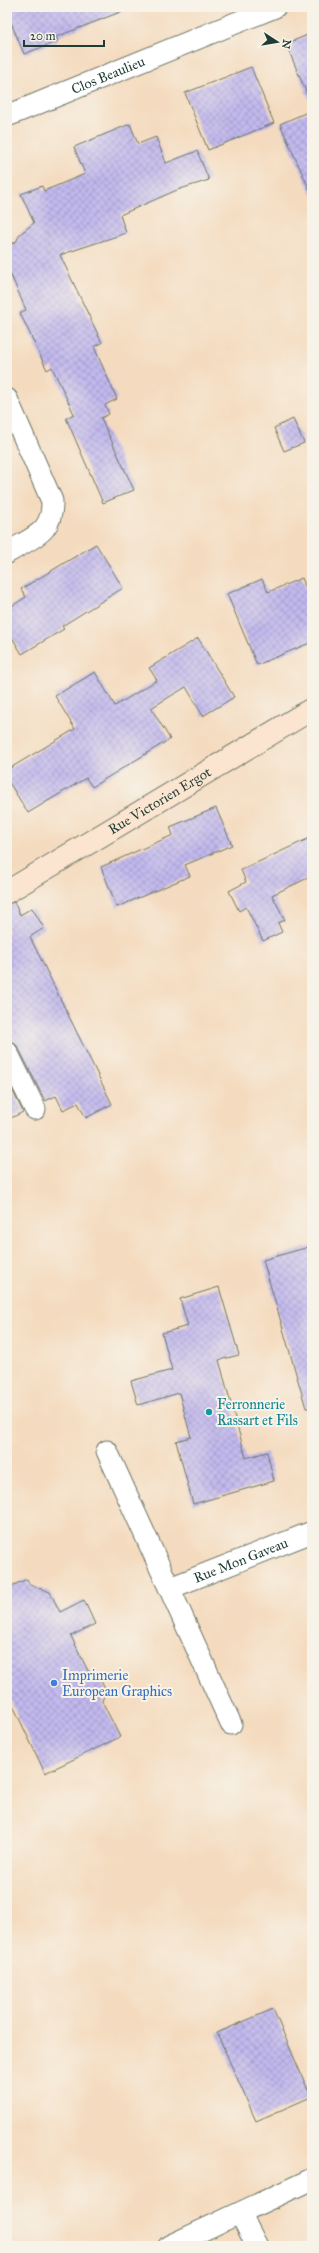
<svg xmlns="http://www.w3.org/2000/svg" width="319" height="2253" viewBox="0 0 319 2253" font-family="'IM FELL Great Primer',serif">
<defs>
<pattern id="building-cross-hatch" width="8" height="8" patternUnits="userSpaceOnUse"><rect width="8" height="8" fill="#c2b9ee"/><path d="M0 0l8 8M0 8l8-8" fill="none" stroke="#9d98c2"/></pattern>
</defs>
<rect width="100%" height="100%" fill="#f7f3e8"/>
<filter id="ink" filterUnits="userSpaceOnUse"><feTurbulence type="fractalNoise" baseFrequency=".025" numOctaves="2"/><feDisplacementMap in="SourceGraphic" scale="8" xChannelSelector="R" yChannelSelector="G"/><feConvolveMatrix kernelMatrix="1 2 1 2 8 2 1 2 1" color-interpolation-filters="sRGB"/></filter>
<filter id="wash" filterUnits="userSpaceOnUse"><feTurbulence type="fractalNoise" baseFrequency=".012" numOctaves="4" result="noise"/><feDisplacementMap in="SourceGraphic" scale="16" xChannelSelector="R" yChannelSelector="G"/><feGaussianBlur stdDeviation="0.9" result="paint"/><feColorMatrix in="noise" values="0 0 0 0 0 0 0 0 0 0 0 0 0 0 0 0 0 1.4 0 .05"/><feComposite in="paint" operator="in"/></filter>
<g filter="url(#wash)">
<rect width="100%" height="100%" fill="#f4dbbf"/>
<g id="blocks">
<g fill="url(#building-cross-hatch)">
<path d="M 7,7 L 128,7 L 128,9 L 56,37 L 58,41 L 24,54 L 7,13 Z"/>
<path d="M 312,33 L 312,106 L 286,44 Z"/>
<path d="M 251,67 L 274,123 L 208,150 L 185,93 Z"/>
<path d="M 312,110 L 312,195 L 280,124 Z"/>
<path d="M 130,124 L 138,144 L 156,137 L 166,163 L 197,151 L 209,180 L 177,190 L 120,215 L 126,233 L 60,255 L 102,343 L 94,347 L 117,399 L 105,405 L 109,414 L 101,418 L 134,490 L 103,503 L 66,418 L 74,414 L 52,367 L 47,370 L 20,313 L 26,310 L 7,266 L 7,246 L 16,242 L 20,234 L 34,223 L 21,194 L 42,186 L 44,191 L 85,174 L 74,147 Z"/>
<path d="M 293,419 L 304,443 L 284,451 L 274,428 Z"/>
<path d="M 96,544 L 123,588 L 62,626 L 64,629 L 22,654 L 7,629 L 7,609 L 26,597 L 21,589 Z"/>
<path d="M 302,578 L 312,602 L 312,642 L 257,665 L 227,594 L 262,579 L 268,592 Z"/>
<path d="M 198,638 L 234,697 L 203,716 L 186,687 L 151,708 L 170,739 L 92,787 L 86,778 L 28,813 L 7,779 L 7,770 L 75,729 L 55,696 L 95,672 L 115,706 L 157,680 L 149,668 Z"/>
<path d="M 216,808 L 232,845 L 185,865 L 190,876 L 117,907 L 101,867 L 173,835 L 170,827 Z"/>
<path d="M 312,837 L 312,876 L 272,895 L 285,920 L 278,923 L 282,932 L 263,941 L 246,907 L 239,911 L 229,891 L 246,882 L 241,870 Z"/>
<path d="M 14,902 L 20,915 L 32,908 L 44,928 L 30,937 L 112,1104 L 86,1118 L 78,1103 L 63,1110 L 56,1096 L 45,1101 L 18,1047 L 13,1042 L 7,1040 L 7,904 Z"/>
<path d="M 7,1079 L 23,1112 L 7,1120 Z"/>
<path d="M 312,1246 L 312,1408 L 306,1408 L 263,1260 Z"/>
<path d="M 219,1287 L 239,1355 L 219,1360 L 246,1458 L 267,1452 L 274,1481 L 193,1504 L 176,1441 L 191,1437 L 179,1393 L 138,1405 L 131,1381 L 172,1370 L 162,1333 L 188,1326 L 180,1299 Z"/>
<path d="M 27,1579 L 30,1585 L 50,1592 L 60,1612 L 84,1600 L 95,1624 L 71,1636 L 88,1671 L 98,1675 L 106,1691 L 102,1701 L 120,1737 L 45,1773 L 7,1693 L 7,1588 Z"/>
<path d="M 273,2009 L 311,2097 L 256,2121 L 217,2033 Z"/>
</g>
</g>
</g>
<g filter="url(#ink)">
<use href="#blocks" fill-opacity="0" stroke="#6a7465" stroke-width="1"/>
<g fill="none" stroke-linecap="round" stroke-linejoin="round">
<defs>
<g id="street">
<path id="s1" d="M 7,116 L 275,7"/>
<path d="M 7,399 L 52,501 C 53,534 32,537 7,553"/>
<path d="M 7,1052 L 35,1109"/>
<path d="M 107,1451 L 231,1724"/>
<path id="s2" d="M 170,1588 L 312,1532"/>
<path d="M 240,2213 L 257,2246"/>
<path d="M 169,2246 L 312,2179"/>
</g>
<g id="secondary">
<path id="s3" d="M 7,892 L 312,709"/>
</g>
</defs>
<use href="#street" stroke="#6a7465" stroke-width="23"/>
<use href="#secondary" stroke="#6a7465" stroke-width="24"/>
<use href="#street" stroke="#fff" stroke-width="21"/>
<use href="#secondary" stroke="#fce5d0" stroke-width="22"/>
</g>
</g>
<circle fill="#0f9aa8" stroke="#f7f3e8" stroke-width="1.5" cx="209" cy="1412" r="4"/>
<circle fill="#3f7fe0" stroke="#f7f3e8" stroke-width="1.5" cx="54" cy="1683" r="4"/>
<g text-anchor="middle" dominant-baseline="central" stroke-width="4" stroke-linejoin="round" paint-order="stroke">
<g font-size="14" fill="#1f3d34" stroke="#f7f3e8">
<text stroke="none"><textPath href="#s1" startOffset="109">Clos Beaulieu</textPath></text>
<text stroke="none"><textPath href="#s3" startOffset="178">Rue Victorien Ergot</textPath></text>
<text stroke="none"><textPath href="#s2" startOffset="76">Rue Mon Gaveau</textPath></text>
</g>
<g font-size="14" fill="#0d838f" stroke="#f7f3e8" text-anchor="start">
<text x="217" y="1404">Ferronnerie<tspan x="217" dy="16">Rassart et Fils</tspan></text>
</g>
<g font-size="14" fill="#366cbe" stroke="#f7f3e8" text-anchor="start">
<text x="62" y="1675">Imprimerie<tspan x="62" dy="16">European Graphics</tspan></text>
</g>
</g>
<rect width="319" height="2253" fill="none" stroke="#f7f3e8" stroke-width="24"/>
<g transform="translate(277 42) rotate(102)" stroke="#f7f3e8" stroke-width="3" paint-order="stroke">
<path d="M0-3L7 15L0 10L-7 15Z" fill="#1f3d34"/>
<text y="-6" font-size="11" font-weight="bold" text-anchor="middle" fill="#1f3d34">N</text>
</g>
<path d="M24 40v6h80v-6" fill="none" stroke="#1f3d34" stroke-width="2"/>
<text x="30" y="40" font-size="12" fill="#1f3d34" stroke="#f7f3e8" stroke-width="3" paint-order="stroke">20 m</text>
</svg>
